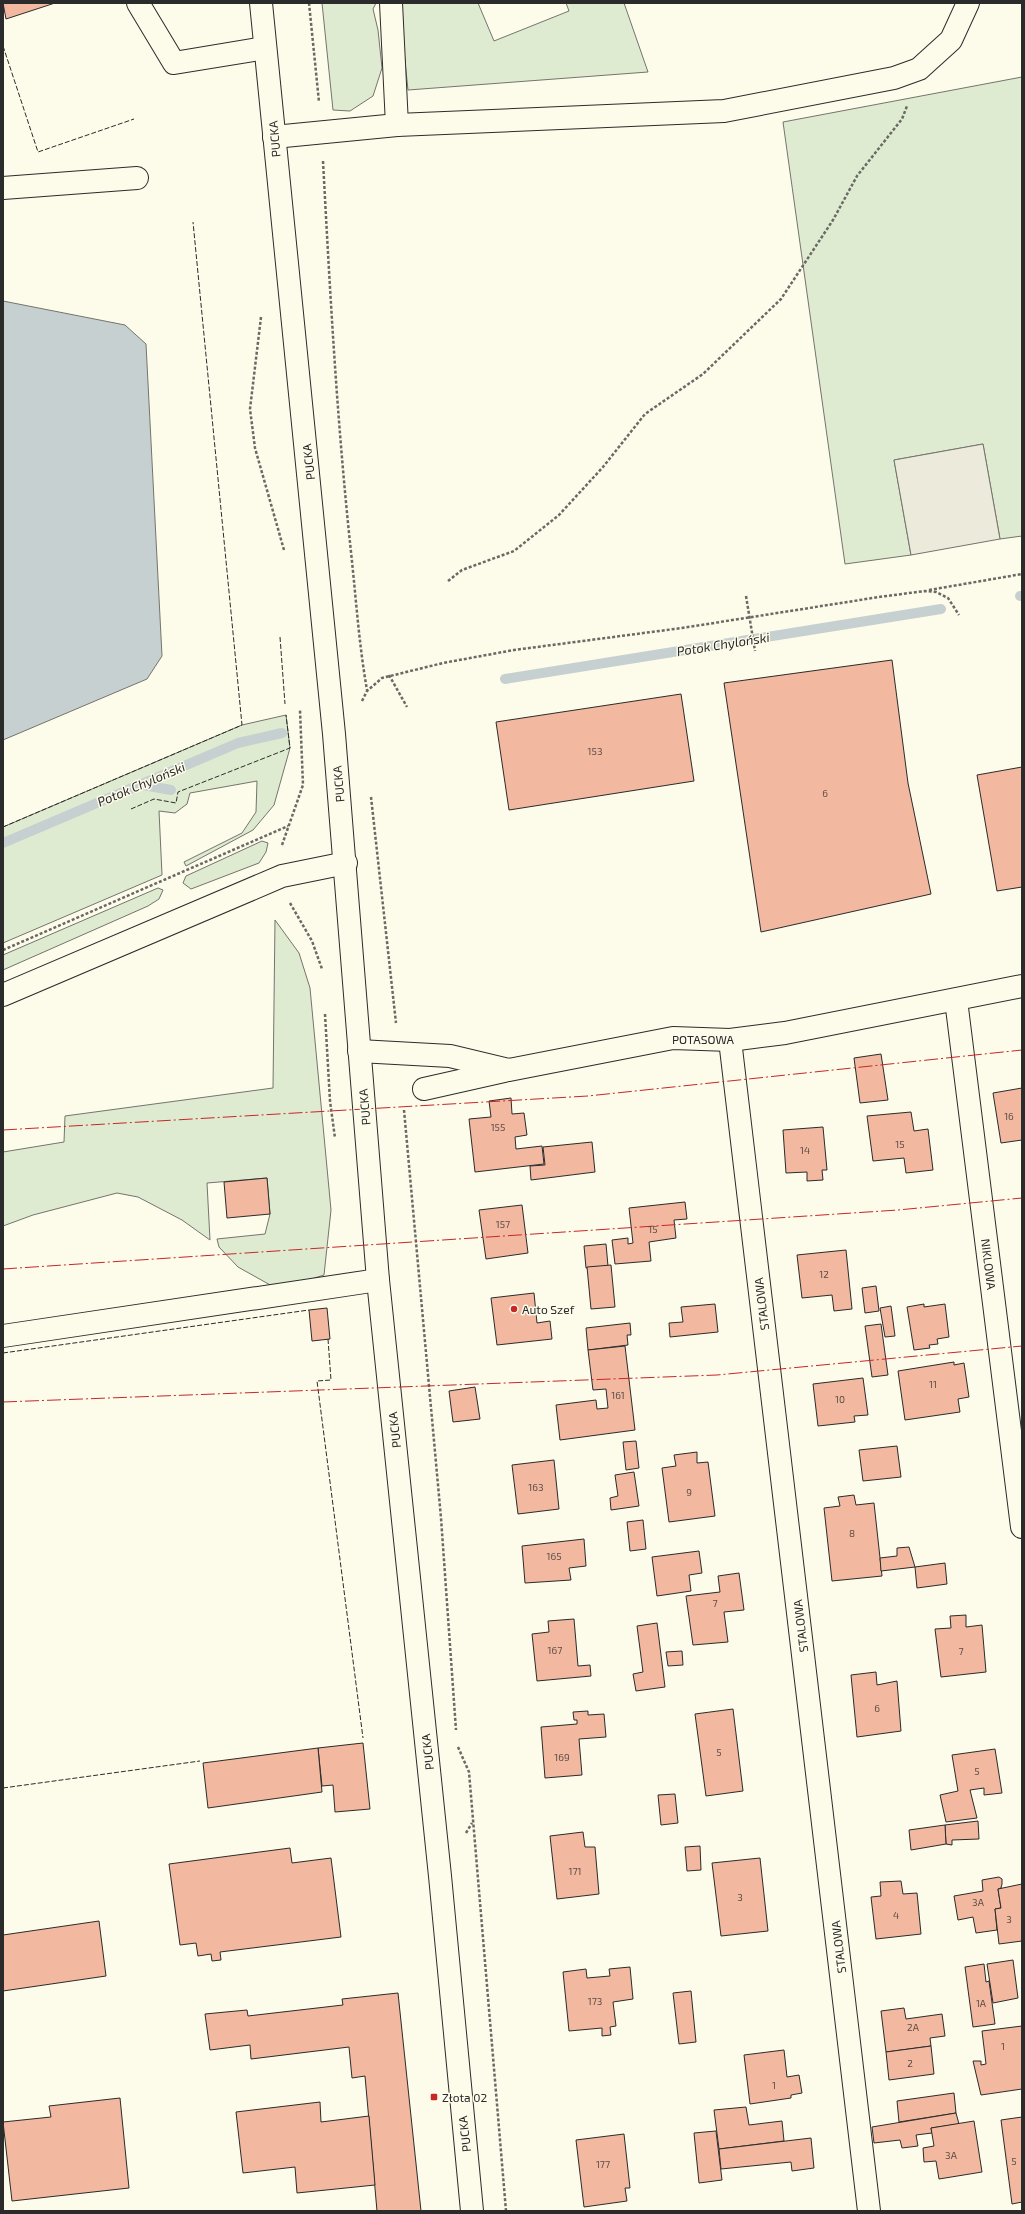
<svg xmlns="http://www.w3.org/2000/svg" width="1025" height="2214" viewBox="0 0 1025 2214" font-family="'Exo 2',sans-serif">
<rect width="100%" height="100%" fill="#fdfbea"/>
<g fill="#deebd1" stroke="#74746e">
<path d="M 322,3 L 376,3 L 373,9 L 378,30 L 382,68 L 373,96 L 350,111 L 333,110 Z"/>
<path d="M 399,3 L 478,3 L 494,41 L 569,11 L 566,3 L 624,3 L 648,72 L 408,90 Z"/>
<path d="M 1022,77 L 1022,536 L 1000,539 L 983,444 L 894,460 L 911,555 L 845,564 L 783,122 Z"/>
<path d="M 286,715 L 290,748 L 274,805 L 253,830 L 186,866 L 184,862 L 242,833 L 256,812 L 257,781 L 190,793 L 187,804 L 175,813 L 159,811 L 162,875 L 3,943 L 3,827 L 242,725 Z"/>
<path d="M 262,841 L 268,843 L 266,852 L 259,863 L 191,889 L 183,883 L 186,876 Z"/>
<path d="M 158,888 L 163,890 L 159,899 L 148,906 L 3,970 L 3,955 Z"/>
<path d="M 275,920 L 299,953 L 310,988 L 331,1210 L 324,1275 L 302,1282 L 272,1286 L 238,1267 L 219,1247 L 217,1239 L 265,1234 L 270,1214 L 267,1178 L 207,1183 L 210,1240 L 182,1220 L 138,1197 L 117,1193 L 33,1215 L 3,1226 L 3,1152 L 64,1142 L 65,1116 L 273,1088 Z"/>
</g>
<path fill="#eceadb" stroke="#74746e" d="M 983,444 L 1000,539 L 911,555 L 894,460 Z"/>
<path fill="#c7d0d0" stroke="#74746e" d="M 3,301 L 125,325 L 146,344 L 162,656 L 147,679 L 3,740 Z"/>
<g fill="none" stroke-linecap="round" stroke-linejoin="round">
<g stroke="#c7d0d0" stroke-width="10">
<path d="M 1020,596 L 1022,596"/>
<path d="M 505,679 L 941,609"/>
<path d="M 143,785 L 171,790"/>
<path d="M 3,843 L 238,743 L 282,733"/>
</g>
</g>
<g fill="#f2b8a0" stroke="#2b2b2b">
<path d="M 3,3 L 55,3 L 6,19 Z"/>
<path d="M 892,660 L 908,783 L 931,894 L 761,932 L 724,683 Z"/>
<path d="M 681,694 L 694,781 L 509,810 L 496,722 Z"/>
<path d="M 1022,767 L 1022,887 L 997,891 L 977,775 Z"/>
<path d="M 881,1054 L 888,1100 L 860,1103 L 854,1058 Z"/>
<path d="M 1022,1088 L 1022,1140 L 1001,1143 L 993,1093 Z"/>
<path d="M 511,1098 L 512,1114 L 524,1113 L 527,1135 L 515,1137 L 516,1149 L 542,1146 L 544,1164 L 475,1172 L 469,1119 L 491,1117 L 489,1101 Z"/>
<path d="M 911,1112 L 914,1131 L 928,1129 L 933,1170 L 906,1173 L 904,1158 L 873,1161 L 867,1116 Z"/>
<path d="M 823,1127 L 827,1170 L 822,1170 L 823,1180 L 807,1181 L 807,1172 L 786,1173 L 783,1130 Z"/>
<path d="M 592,1142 L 595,1172 L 531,1180 L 530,1166 L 545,1165 L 543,1147 Z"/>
<path d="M 267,1178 L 270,1214 L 227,1218 L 224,1182 Z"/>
<path d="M 685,1202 L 687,1219 L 674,1220 L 676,1238 L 649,1242 L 651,1261 L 615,1264 L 612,1240 L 628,1238 L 628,1244 L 633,1243 L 629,1208 Z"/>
<path d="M 522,1205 L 528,1253 L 486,1259 L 479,1210 Z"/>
<path d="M 606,1244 L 608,1266 L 586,1268 L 584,1246 Z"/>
<path d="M 846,1250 L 852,1309 L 834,1311 L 832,1295 L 802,1298 L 797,1255 Z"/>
<path d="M 611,1265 L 615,1307 L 591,1309 L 587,1267 Z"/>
<path d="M 876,1286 L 879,1311 L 865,1313 L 862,1288 Z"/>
<path d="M 534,1293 L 537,1323 L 550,1321 L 552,1339 L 497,1345 L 491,1298 Z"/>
<path d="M 715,1304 L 718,1332 L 670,1337 L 669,1323 L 683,1322 L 681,1307 Z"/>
<path d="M 924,1304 L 924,1307 L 945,1304 L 949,1337 L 937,1339 L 938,1344 L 929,1345 L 930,1348 L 914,1350 L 907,1307 Z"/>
<path d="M 891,1306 L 895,1336 L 885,1337 L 880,1308 Z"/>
<path d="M 327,1308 L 330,1339 L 312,1341 L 309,1310 Z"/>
<path d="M 630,1323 L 631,1335 L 627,1335 L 628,1345 L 588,1350 L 586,1328 Z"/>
<path d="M 881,1324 L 888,1375 L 872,1377 L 865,1326 Z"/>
<path d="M 625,1346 L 635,1430 L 560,1440 L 556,1405 L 596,1400 L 597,1409 L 608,1408 L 606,1389 L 593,1390 L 588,1350 Z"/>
<path d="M 954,1362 L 954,1365 L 964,1363 L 969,1397 L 958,1399 L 960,1412 L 905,1420 L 898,1371 Z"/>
<path d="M 863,1378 L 868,1415 L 854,1416 L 855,1422 L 818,1426 L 813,1384 Z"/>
<path d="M 475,1387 L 480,1419 L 453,1422 L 449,1391 Z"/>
<path d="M 636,1441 L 639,1468 L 626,1470 L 623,1442 Z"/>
<path d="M 897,1446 L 901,1477 L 863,1481 L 859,1450 Z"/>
<path d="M 697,1452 L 697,1463 L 708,1462 L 715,1516 L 669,1522 L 662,1468 L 676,1466 L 674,1455 Z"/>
<path d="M 554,1460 L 559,1509 L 518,1514 L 512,1465 Z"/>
<path d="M 634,1472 L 639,1506 L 611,1510 L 610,1498 L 618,1496 L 615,1475 Z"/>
<path d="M 854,1495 L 856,1505 L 874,1503 L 882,1576 L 832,1581 L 824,1508 L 840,1506 L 838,1497 Z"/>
<path d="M 643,1520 L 646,1549 L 630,1551 L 627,1522 Z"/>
<path d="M 584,1539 L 586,1566 L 569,1568 L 571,1580 L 525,1583 L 522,1546 Z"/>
<path d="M 909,1547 L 915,1567 L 881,1571 L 880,1558 L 897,1556 L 897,1548 Z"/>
<path d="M 699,1551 L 702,1573 L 689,1575 L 691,1591 L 657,1596 L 652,1557 Z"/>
<path d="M 945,1563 L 947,1584 L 917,1588 L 915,1567 Z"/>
<path d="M 739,1573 L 744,1610 L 724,1612 L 728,1642 L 693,1645 L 686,1596 L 720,1592 L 718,1576 Z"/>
<path d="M 966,1615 L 966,1627 L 982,1625 L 986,1672 L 941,1677 L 935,1629 L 951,1628 L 950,1616 Z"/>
<path d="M 574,1619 L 578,1666 L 590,1665 L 591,1676 L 537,1681 L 532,1634 L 549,1632 L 548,1621 Z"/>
<path d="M 657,1623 L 665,1687 L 636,1691 L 633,1674 L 643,1672 L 637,1626 Z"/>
<path d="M 682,1651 L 683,1665 L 668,1666 L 666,1652 Z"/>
<path d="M 876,1672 L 877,1685 L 897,1681 L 901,1731 L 857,1737 L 851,1675 Z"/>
<path d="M 733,1709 L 743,1791 L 706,1796 L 695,1714 Z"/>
<path d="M 588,1711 L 588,1715 L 604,1714 L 606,1737 L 579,1739 L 582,1775 L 545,1778 L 541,1727 L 577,1724 L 577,1720 L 574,1720 L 573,1712 Z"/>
<path d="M 363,1743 L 370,1809 L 335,1812 L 333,1785 L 322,1786 L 318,1748 Z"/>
<path d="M 318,1748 L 322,1792 L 208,1808 L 203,1763 Z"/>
<path d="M 995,1749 L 1002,1793 L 984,1795 L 984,1788 L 970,1790 L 977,1818 L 946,1822 L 940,1795 L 958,1791 L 952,1755 Z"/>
<path d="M 675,1794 L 678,1823 L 661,1825 L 658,1795 Z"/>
<path d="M 978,1821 L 979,1839 L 952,1840 L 952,1845 L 946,1844 L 945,1825 Z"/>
<path d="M 945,1825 L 946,1844 L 911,1850 L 909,1830 Z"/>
<path d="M 583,1832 L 585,1847 L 595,1847 L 599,1894 L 557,1899 L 550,1836 Z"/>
<path d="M 700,1846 L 701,1870 L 687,1871 L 685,1847 Z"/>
<path d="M 290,1848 L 292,1863 L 331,1858 L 341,1937 L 220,1952 L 221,1960 L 212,1961 L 211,1954 L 198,1956 L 196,1943 L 180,1945 L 169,1864 Z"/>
<path d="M 760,1858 L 768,1931 L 721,1936 L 712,1863 Z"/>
<path d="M 999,1877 L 1002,1879 L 1002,1884 L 1001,1888 L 998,1889 L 1001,1908 L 995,1909 L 997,1930 L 976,1933 L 973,1917 L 958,1920 L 954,1896 L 983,1891 L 982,1880 Z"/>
<path d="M 901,1881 L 903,1894 L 917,1893 L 921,1934 L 876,1939 L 871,1897 L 881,1896 L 880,1882 Z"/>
<path d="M 1022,1884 L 1022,1941 L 999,1944 L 995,1909 L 1001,1908 L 998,1889 Z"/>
<path d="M 99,1921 L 106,1976 L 3,1991 L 3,1935 Z"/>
<path d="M 1013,1960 L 1018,1998 L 993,2003 L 987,1964 Z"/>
<path d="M 984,1964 L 986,1982 L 989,1981 L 995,2024 L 973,2027 L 965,1967 Z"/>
<path d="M 630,1967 L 633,1999 L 613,2002 L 616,2026 L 610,2027 L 611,2035 L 602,2036 L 602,2028 L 569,2031 L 563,1972 L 586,1969 L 587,1978 L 610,1976 L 609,1969 Z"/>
<path d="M 691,1991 L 696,2042 L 679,2044 L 673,1993 Z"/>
<path d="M 398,1993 L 421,2211 L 377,2211 L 365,2076 L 352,2078 L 349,2047 L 251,2059 L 250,2045 L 210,2050 L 205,2014 L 247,2010 L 248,2016 L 343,2005 L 342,1999 Z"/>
<path d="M 904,2008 L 906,2019 L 942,2014 L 945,2036 L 930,2038 L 931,2046 L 886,2052 L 881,2011 Z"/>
<path d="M 1022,2026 L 1022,2089 L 981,2095 L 973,2061 L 981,2061 L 981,2065 L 986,2064 L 982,2031 Z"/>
<path d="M 931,2046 L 934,2074 L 889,2080 L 886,2052 Z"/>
<path d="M 784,2050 L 787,2077 L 799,2075 L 802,2093 L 791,2095 L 791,2098 L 750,2104 L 744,2055 Z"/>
<path d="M 954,2093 L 956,2113 L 899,2122 L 897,2101 Z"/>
<path d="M 120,2098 L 129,2188 L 12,2201 L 3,2122 L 51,2117 L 49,2106 Z"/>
<path d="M 320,2102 L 321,2122 L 369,2116 L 375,2185 L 297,2193 L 295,2167 L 243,2173 L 236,2112 Z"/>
<path d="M 746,2107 L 749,2125 L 782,2121 L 784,2141 L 719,2149 L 714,2110 Z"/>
<path d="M 956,2113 L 959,2124 L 931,2128 L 932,2133 L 916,2135 L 918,2146 L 902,2148 L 900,2140 L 874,2143 L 872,2127 Z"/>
<path d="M 1022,2117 L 1022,2202 L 1012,2204 L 1001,2120 Z"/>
<path d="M 974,2121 L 982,2172 L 939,2179 L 936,2161 L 924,2162 L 923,2148 L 934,2146 L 931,2128 Z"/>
<path d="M 716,2131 L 722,2180 L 699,2183 L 694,2133 Z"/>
<path d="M 624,2134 L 630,2188 L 625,2188 L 627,2201 L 584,2207 L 576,2140 Z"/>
<path d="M 811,2138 L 814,2168 L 792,2171 L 791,2162 L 721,2169 L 719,2149 Z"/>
</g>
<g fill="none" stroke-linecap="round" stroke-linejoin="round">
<defs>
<g id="minor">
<path d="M 138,3 L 174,63 L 265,48"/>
<path d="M 261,3 L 334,734 L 378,1280 L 440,1876 L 472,2211"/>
<path d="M 391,3 L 397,125"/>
<path d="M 274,137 L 397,125 L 724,111 L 894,78 L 919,69 L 951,40 L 968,3"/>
<path d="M 3,188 L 137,178"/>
<path d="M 3,995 L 282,876 L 346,863"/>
<path d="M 956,1000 L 1022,1527"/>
<path d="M 730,1040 L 869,2211"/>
<path d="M 359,1051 L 450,1056 L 509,1070 L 673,1038 L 730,1040 L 785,1033 L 1022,986"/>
<path d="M 424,1089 L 504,1071"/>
<path d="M 3,1336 L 378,1280"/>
</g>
</defs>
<use href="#minor" stroke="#2b2b2b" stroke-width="24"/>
<g stroke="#6a6964" stroke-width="2.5" stroke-dasharray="3 2" stroke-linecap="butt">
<path d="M 309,3 L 319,102"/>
<path d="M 323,161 C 330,292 337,422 351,552 C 356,598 359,645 367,690"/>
<path d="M 261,317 L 250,409 L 255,448 L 284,550"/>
<path d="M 448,581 L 462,570 L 514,551 L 559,515 L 603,467 L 645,414 L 703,374 L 781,299 L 833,220 L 857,176 L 902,119 L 907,106"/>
<path d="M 929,590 L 1022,574"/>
<path d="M 746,596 L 755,651"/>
<path d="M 389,675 L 407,707"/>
<path d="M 362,701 L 367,691 L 382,678 L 443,663 L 514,650 L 682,628 L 879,597 L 925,591 L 936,592 L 948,598 L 959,615"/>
<path d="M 371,797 L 396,1023"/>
<path d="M 282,845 L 303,785 L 300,710"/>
<path d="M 290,903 L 312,941 L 322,969"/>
<path d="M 3,950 L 288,826"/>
<path d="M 325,1014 L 330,1101 L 335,1138"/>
<path d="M 404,1110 L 441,1518 L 456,1730"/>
<path d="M 458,1747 L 469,1772 L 506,2211"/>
<path d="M 466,1833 L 472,1823"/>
</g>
<use href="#minor" stroke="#fdfbea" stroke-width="22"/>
<g stroke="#2b2b2b" stroke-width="1" stroke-dasharray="5 2" stroke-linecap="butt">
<path d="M 3,46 L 38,152 L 134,119"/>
<path d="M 280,637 L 285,704"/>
<path d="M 131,809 L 154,799 L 176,803 L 178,792 L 290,748 L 286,715"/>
<path d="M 3,827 L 242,725 L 193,222"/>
<path d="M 328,1339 L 331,1380 L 317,1381 L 363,1738"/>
<path d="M 3,1353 L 309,1310"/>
<path d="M 3,1788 L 200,1761"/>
</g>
<g stroke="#c62828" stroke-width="1" stroke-dasharray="14 3 2 3" stroke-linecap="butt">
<path d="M 3,1130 L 588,1096 L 1022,1050"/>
<path d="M 3,1269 L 898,1210 L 1022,1198"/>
<path d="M 3,1402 L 717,1375 L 1022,1346"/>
</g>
</g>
<g fill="#c62828" stroke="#fdfbea" stroke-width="1.5">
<circle cx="514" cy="1309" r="4"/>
<rect x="430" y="2093" width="8" height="8" rx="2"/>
</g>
<g text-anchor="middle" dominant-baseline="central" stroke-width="3" stroke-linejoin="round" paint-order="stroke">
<g font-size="10" fill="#5d4e48">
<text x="595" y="751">153</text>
<text x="825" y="793">6</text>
<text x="1009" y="1116">16</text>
<text x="498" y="1127">155</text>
<text x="900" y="1144">15</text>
<text x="805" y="1150">14</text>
<text x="503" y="1224">157</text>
<text x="653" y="1229">15</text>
<text x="824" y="1274">12</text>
<text x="933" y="1384">11</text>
<text x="618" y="1395">161</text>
<text x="840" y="1399">10</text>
<text x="536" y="1487">163</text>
<text x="689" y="1492">9</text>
<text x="852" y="1533">8</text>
<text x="554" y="1556">165</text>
<text x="715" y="1603">7</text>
<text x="555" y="1650">167</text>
<text x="961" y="1651">7</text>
<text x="877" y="1708">6</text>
<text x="719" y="1752">5</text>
<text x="562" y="1757">169</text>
<text x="977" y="1771">5</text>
<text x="575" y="1871">171</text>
<text x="740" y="1897">3</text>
<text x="978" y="1902">3A</text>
<text x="896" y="1915">4</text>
<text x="1009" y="1919">3</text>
<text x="595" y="2001">173</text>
<text x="981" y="2003">1A</text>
<text x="913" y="2027">2A</text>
<text x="1003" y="2046">1</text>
<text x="910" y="2063">2</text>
<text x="774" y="2085">1</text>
<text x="951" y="2155">3A</text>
<text x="1014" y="2161">5</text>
<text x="603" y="2164">177</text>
</g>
<g font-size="12" fill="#2b2b2b" stroke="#fdfbea">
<text transform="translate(274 139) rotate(-95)">PUCKA</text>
<text transform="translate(308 462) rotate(-96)">PUCKA</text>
<text transform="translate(338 784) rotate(-95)">PUCKA</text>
<text x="703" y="1039">POTASOWA</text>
<text transform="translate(364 1107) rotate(-95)">PUCKA</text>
<text transform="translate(989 1264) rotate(83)">NIKLOWA</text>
<text transform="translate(761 1304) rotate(-97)">STALOWA</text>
<text transform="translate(394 1430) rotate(-96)">PUCKA</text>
<text transform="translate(800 1626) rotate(-97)">STALOWA</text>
<text transform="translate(427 1752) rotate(-96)">PUCKA</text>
<text transform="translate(838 1947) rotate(-97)">STALOWA</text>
<text transform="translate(464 2134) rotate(-96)">PUCKA</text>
</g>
<g font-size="12" fill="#2b2b2b" stroke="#fdfbea" text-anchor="start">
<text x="522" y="1309">Auto Szef</text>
<text x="442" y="2097">Złota 02</text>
</g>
<g font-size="13" font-style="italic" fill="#2b2b2b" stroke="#fdfbea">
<text transform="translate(723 644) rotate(-9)">Potok Chyloński</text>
<text transform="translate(141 784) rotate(-23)">Potok Chyloński</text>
</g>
</g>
<rect width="1025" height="2214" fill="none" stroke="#2b2b2b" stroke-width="8"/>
</svg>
